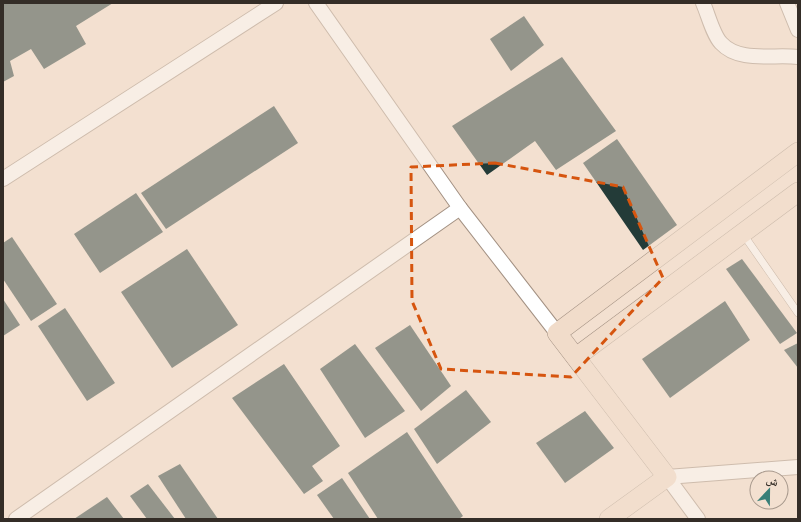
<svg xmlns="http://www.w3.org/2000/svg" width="801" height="522" viewBox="0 0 801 522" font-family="Arial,'Noto Naskh Arabic',sans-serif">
<rect width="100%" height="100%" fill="#f3e0d0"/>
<g fill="#233b38">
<path d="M 3,3 L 113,3 L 76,26 L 86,44 L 44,69 L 31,49 L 10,61 L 14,76 L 3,82 Z"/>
<path d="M 524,16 L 544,45 L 511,71 L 490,39 Z"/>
<path d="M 562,57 L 616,131 L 556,170 L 535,141 L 487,175 L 452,126 Z"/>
<path d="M 274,106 L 298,143 L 166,229 L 141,193 Z"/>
<path d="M 617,139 L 677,225 L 643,250 L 583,163 Z"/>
<path d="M 136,193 L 163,232 L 100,273 L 74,234 Z"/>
<path d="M 12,237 L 57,304 L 31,321 L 3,279 L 3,243 Z"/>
<path d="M 187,249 L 238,325 L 172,368 L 121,292 Z"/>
<path d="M 742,259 L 797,333 L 780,344 L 726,269 Z"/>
<path d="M 3,299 L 20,325 L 3,336 Z"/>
<path d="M 725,301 L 750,340 L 670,398 L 642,359 Z"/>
<path d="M 65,308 L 115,383 L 87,401 L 38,326 Z"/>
<path d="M 410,325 L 451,386 L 421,411 L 375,348 Z"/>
<path d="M 798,343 L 798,368 L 784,350 Z"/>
<path d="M 355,344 L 405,411 L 365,438 L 320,369 Z"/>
<path d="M 284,364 L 340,446 L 312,466 L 323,481 L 304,494 L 232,398 Z"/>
<path d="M 466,390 L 491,422 L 437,464 L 414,429 Z"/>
<path d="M 585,411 L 614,448 L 565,483 L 536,443 Z"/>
<path d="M 407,432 L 463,516 L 459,519 L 378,519 L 348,473 Z"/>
<path d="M 180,464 L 218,519 L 186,519 L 158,476 Z"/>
<path d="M 342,478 L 370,519 L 334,519 L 317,495 Z"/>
<path d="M 148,484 L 175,519 L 147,519 L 130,496 Z"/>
<path d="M 107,497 L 124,519 L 74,519 Z"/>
</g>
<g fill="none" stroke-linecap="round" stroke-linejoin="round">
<defs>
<path id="lane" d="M 743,234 L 798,313"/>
<g id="street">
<path d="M 316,3 L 460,208 L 557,333"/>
<path d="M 703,3 C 708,14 713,35 721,43 C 739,63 774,54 798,57"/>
<path d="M 787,3 L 798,30"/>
<path d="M 3,179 L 276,3"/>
<path d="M 667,477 L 798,467"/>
<path d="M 667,477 L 698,519"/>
<path d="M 16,519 L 460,208"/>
</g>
<g id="secondary">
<path d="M 576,357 L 798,192"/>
<path d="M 609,519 L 667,477 L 557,333 L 798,152"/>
</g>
</defs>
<use href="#lane" stroke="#a39183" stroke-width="8"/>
<use href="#street" stroke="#a39183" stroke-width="16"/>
<use href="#secondary" stroke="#a39183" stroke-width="20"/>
<use href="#lane" stroke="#fff" stroke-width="7"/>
<use href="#street" stroke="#fff" stroke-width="14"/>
<use href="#secondary" stroke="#f1dcca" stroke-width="19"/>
</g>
<path d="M0 0H801V522H0ZM 495,163 L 623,187 L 663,278 L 571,377 L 441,369 L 412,301 L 411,167 Z" fill="#f3e0d0" fill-opacity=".55" fill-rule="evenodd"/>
<path fill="none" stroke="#d6550f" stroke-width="3" stroke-dasharray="8 5" stroke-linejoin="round" d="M 495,163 L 623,187 L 663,278 L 571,377 L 441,369 L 412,301 L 411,167 Z"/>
<rect width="801" height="522" fill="none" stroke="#342d27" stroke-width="8"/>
<g transform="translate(769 490) rotate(22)"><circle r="19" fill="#f3e0d0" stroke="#a7988c"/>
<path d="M0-3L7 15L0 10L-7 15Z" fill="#387f78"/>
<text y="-6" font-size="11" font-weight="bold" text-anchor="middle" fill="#342d27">ش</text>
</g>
</svg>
